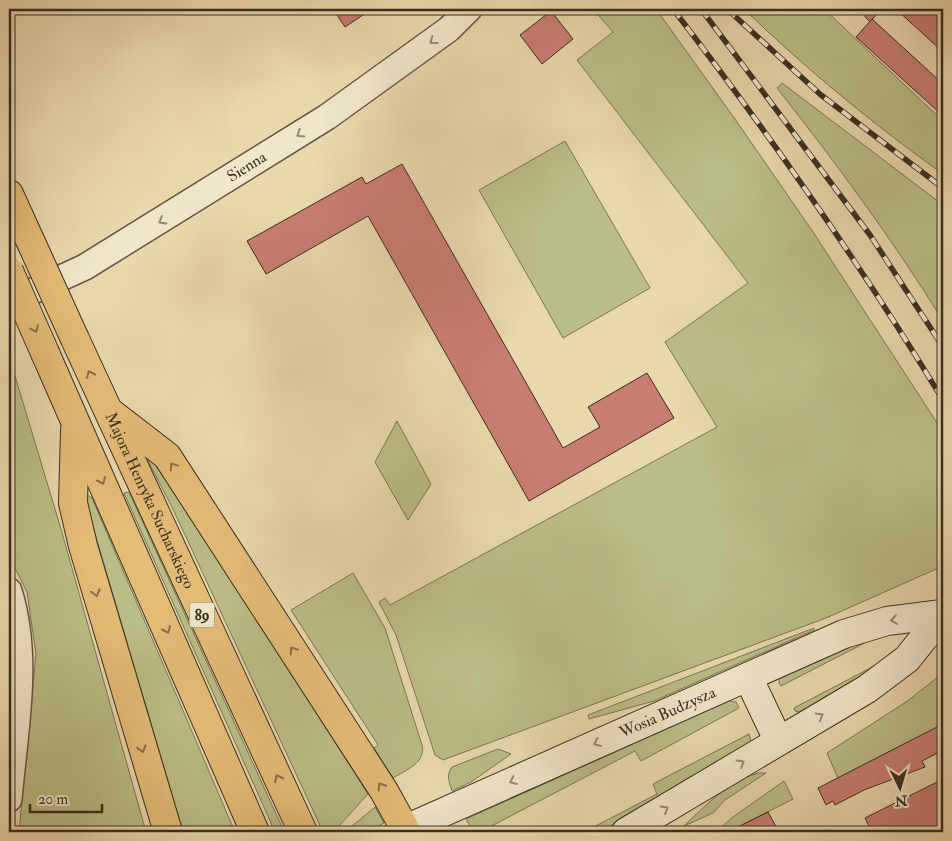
<svg xmlns="http://www.w3.org/2000/svg" width="952" height="841" viewBox="0 0 952 841" font-family="'IM FELL Double Pica',serif">
<rect width="100%" height="100%" fill="#ead8ad"/>
<filter id="stains"><feTurbulence type="fractalNoise" baseFrequency=".004" numOctaves="4"/><feColorMatrix values="0 0 0 0 .2 0 0 0 0 .09 0 0 0 0 .02 0 0 0 .5 -.17"/></filter>
<radialGradient id="worn" r=".72"><stop offset=".6" stop-color="#630" stop-opacity="0"/><stop offset="1" stop-color="#630" stop-opacity=".3"/></radialGradient>
<g fill="#bbbd86" stroke="#7a7654">
<path d="M 593,9 L 656,9 L 735,119 L 813,232 L 943,432 L 943,566 L 826,618 L 443,760 L 435,755 L 396,635 L 379,602 L 385,598 L 390,605 L 717,427 L 665,342 L 748,283 L 577,60 L 613,32 Z"/>
<path d="M 744,9 L 824,9 L 943,121 L 943,174 C 873,124 806,69 744,9 Z"/>
<path d="M 782,83 L 943,205 L 943,321 C 893,240 836,163 777,88 Z"/>
<path d="M 565,141 L 650,288 L 563,338 L 479,190 Z"/>
<path d="M 12,366 L 61,529 L 146,832 L 19,832 L 36,654 L 27,592 L 9,556 L 9,368 Z"/>
<path d="M 397,421 L 431,484 L 408,520 L 375,462 Z"/>
<path d="M 150,459 L 154,460 L 162,471 L 368,794 L 338,827 L 323,832 L 172,507 L 148,461 Z"/>
<path d="M 129,492 L 283,829 L 275,832 L 124,493 Z"/>
<path d="M 86,494 L 92,498 L 235,832 L 183,832 L 84,496 Z"/>
<path d="M 353,573 L 385,628 L 422,745 C 426,763 406,770 393,778 L 374,748 L 378,745 L 291,610 Z"/>
<path d="M 814,628 L 814,630 L 654,701 L 589,719 L 588,715 Z"/>
<path d="M 877,633 L 884,633 L 781,686 L 779,683 L 779,678 Z"/>
<path d="M 895,655 L 867,677 L 799,712 L 795,711 L 794,708 Z"/>
<path d="M 943,673 L 943,724 L 838,778 L 827,753 L 906,702 Z"/>
<path d="M 729,701 L 736,702 L 739,708 L 641,761 L 635,751 L 480,832 L 473,832 L 466,819 Z"/>
<path d="M 749,734 L 751,742 L 600,832 L 584,832 L 657,794 L 653,784 Z"/>
<path d="M 498,749 L 511,754 L 471,782 L 452,791 C 449,782 446,775 452,767 Z"/>
<path d="M 758,773 L 766,773 L 725,800 L 713,813 L 684,826 C 705,806 729,781 758,773 Z"/>
<path d="M 784,781 L 793,799 L 728,832 L 716,832 L 733,817 Z"/>
<path d="M 375,807 L 384,823 L 368,832 L 345,832 Z"/>
</g>
<g fill="#c97d72" stroke="#392f22">
<path d="M 333,9 L 372,9 L 345,27 Z"/>
<path d="M 866,9 L 881,9 L 870,22 L 862,13 Z"/>
<path d="M 901,9 L 943,9 L 943,52 L 898,11 Z"/>
<path d="M 551,11 L 573,39 L 542,64 L 520,35 Z"/>
<path d="M 872,19 L 943,84 L 943,116 L 856,37 Z"/>
<path d="M 402,164 L 563,448 L 600,427 L 588,407 L 647,373 L 674,418 L 529,501 L 368,216 L 266,274 L 247,241 L 362,177 L 366,184 Z"/>
<path d="M 943,724 L 943,750 L 922,761 L 925,767 L 864,790 L 835,805 L 833,801 L 826,805 L 818,788 Z"/>
<path d="M 943,779 L 943,832 L 872,832 L 865,818 Z"/>
<path d="M 768,812 L 779,832 L 728,832 Z"/>
</g>
<g fill="none" stroke-linecap="round" stroke-linejoin="round">
<defs>
<g id="street">
<path id="s1" d="M 9,302 L 85,267 L 327,117 L 449,29 L 469,9"/>
<path d="M 9,591 C 30,658 15,730 9,799"/>
</g>
<g id="secondary">
<path d="M 748,677 L 778,740"/>
<path id="s2" d="M 399,832 L 844,634 L 887,621 L 942,614"/>
<path d="M 626,832 L 867,689 L 907,659 L 943,614"/>
</g>
<g id="highway">
<path d="M 9,194 L 29,238"/>
<path id="s3" d="M 75,339 L 303,832"/>
<path d="M 46,355 L 255,832"/>
<path d="M 110,412 L 167,456 L 384,791 L 405,829"/>
<path d="M 75,430 L 73,503 L 83,546 L 168,832"/>
</g>
</defs>
<use href="#street" stroke="#655945" stroke-width="28"/>
<use href="#secondary" stroke="#392f22" stroke-width="30"/>
<use href="#highway" stroke="#392f22" stroke-width="30"/>
<use href="#street" stroke="#f1e6ca" stroke-width="25"/>
<use href="#secondary" stroke="#f1e6ca" stroke-width="28"/>
<use href="#highway" stroke="#e5bc76" stroke-width="28"/>
<defs>
<g id="rail">
<path d="M 673,9 C 770,135 861,265 943,400"/>
<path d="M 701,9 L 870,235 L 943,347"/>
<path d="M 727,9 L 821,95 L 943,188"/>
</g>
</defs>
<use href="#rail" stroke="#392f22" stroke-width="5.5"/>
<use href="#rail" stroke="#f1e6ca" stroke-width="4" stroke-dasharray="11" stroke-linecap="butt"/>
<defs>
<g id="highway-bridge">
<path d="M 29,238 L 75,339"/>
<path d="M 9,271 L 46,355"/>
</g>
</defs>
<use href="#highway-bridge" stroke="#392f22" stroke-width="30" stroke-linecap="butt"/>
<use href="#highway-bridge" stroke="#e5bc76" stroke-width="28"/>
</g>
<defs><path id="oneway-chevron" d="M-2-3.5L2.5 0L-2 3.5" fill="none" stroke-width="1.6" stroke-linecap="round" stroke-linejoin="round" transform="scale(1.25)"/></defs>
<g stroke="#958a76">
<use href="#oneway-chevron" transform="translate(433 41) rotate(144)"/>
<use href="#oneway-chevron" transform="translate(300 134) rotate(148)"/>
<use href="#oneway-chevron" transform="translate(162 221) rotate(149)"/>
<use href="#oneway-chevron" transform="translate(894 620) rotate(172)"/>
<use href="#oneway-chevron" transform="translate(820 716) rotate(-30)"/>
<use href="#oneway-chevron" transform="translate(597 743) rotate(156)"/>
<use href="#oneway-chevron" transform="translate(741 763) rotate(-31)"/>
<use href="#oneway-chevron" transform="translate(513 781) rotate(156)"/>
<use href="#oneway-chevron" transform="translate(665 809) rotate(-31)"/>
</g>
<g stroke="#866e48">
<use href="#oneway-chevron" transform="translate(35 329) rotate(66)"/>
<use href="#oneway-chevron" transform="translate(90 374) rotate(-114)"/>
<use href="#oneway-chevron" transform="translate(173 466) rotate(-124)"/>
<use href="#oneway-chevron" transform="translate(102 481) rotate(66)"/>
<use href="#oneway-chevron" transform="translate(96 593) rotate(74)"/>
<use href="#oneway-chevron" transform="translate(167 630) rotate(66)"/>
<use href="#oneway-chevron" transform="translate(293 650) rotate(-123)"/>
<use href="#oneway-chevron" transform="translate(142 749) rotate(74)"/>
<use href="#oneway-chevron" transform="translate(278 778) rotate(-115)"/>
<use href="#oneway-chevron" transform="translate(381 786) rotate(-122)"/>
</g>
<g text-anchor="middle" dominant-baseline="central" stroke-width="4.5" stroke-linejoin="round" paint-order="stroke">
<rect fill="#f1e6ca" stroke="#706654" stroke-width="1" x="189.5" y="602.5" width="25" height="25" rx="4"/>
<g font-size="15" font-weight="bold" fill="#392f22">
<text x="202" y="615">89</text>
</g>
<g font-size="16" fill="#392f22" stroke="#f1e6ca">
<text stroke="none"><textPath href="#s1" startOffset="274">Sienna</textPath></text>
<text stroke="none"><textPath href="#s3" startOffset="178">Majora Henryka Sucharskiego</textPath></text>
<text stroke="none"><textPath href="#s2" startOffset="294">Wosia Budzysza</textPath></text>
</g>
</g>
<rect width="952" height="841" fill="none" stroke="#ead8ad" stroke-width="30"/>
<rect x="10" y="10" width="932" height="821" fill="none" stroke="#392f22" stroke-width="2.5"/>
<rect x="15" y="15" width="922" height="811" fill="none" stroke="#392f22"/>
<g transform="translate(900 788) rotate(175)" stroke="#f1e6ca" stroke-width="4" paint-order="stroke">
<path d="M0-4L9 19L0 12L-9 19Z" fill="#392f22"/>
<text y="-8" font-size="14" font-weight="bold" text-anchor="middle" fill="#392f22">N</text>
</g>
<path d="M30 804v8h72v-8" fill="none" stroke="#392f22" stroke-width="2.5"/>
<text x="38" y="804" font-size="15" fill="#392f22" stroke="#f1e6ca" stroke-width="4" paint-order="stroke">20 m</text>
<rect width="100%" height="100%" filter="url(#stains)"/>
<rect width="100%" height="100%" fill="url(#worn)"/>
</svg>
